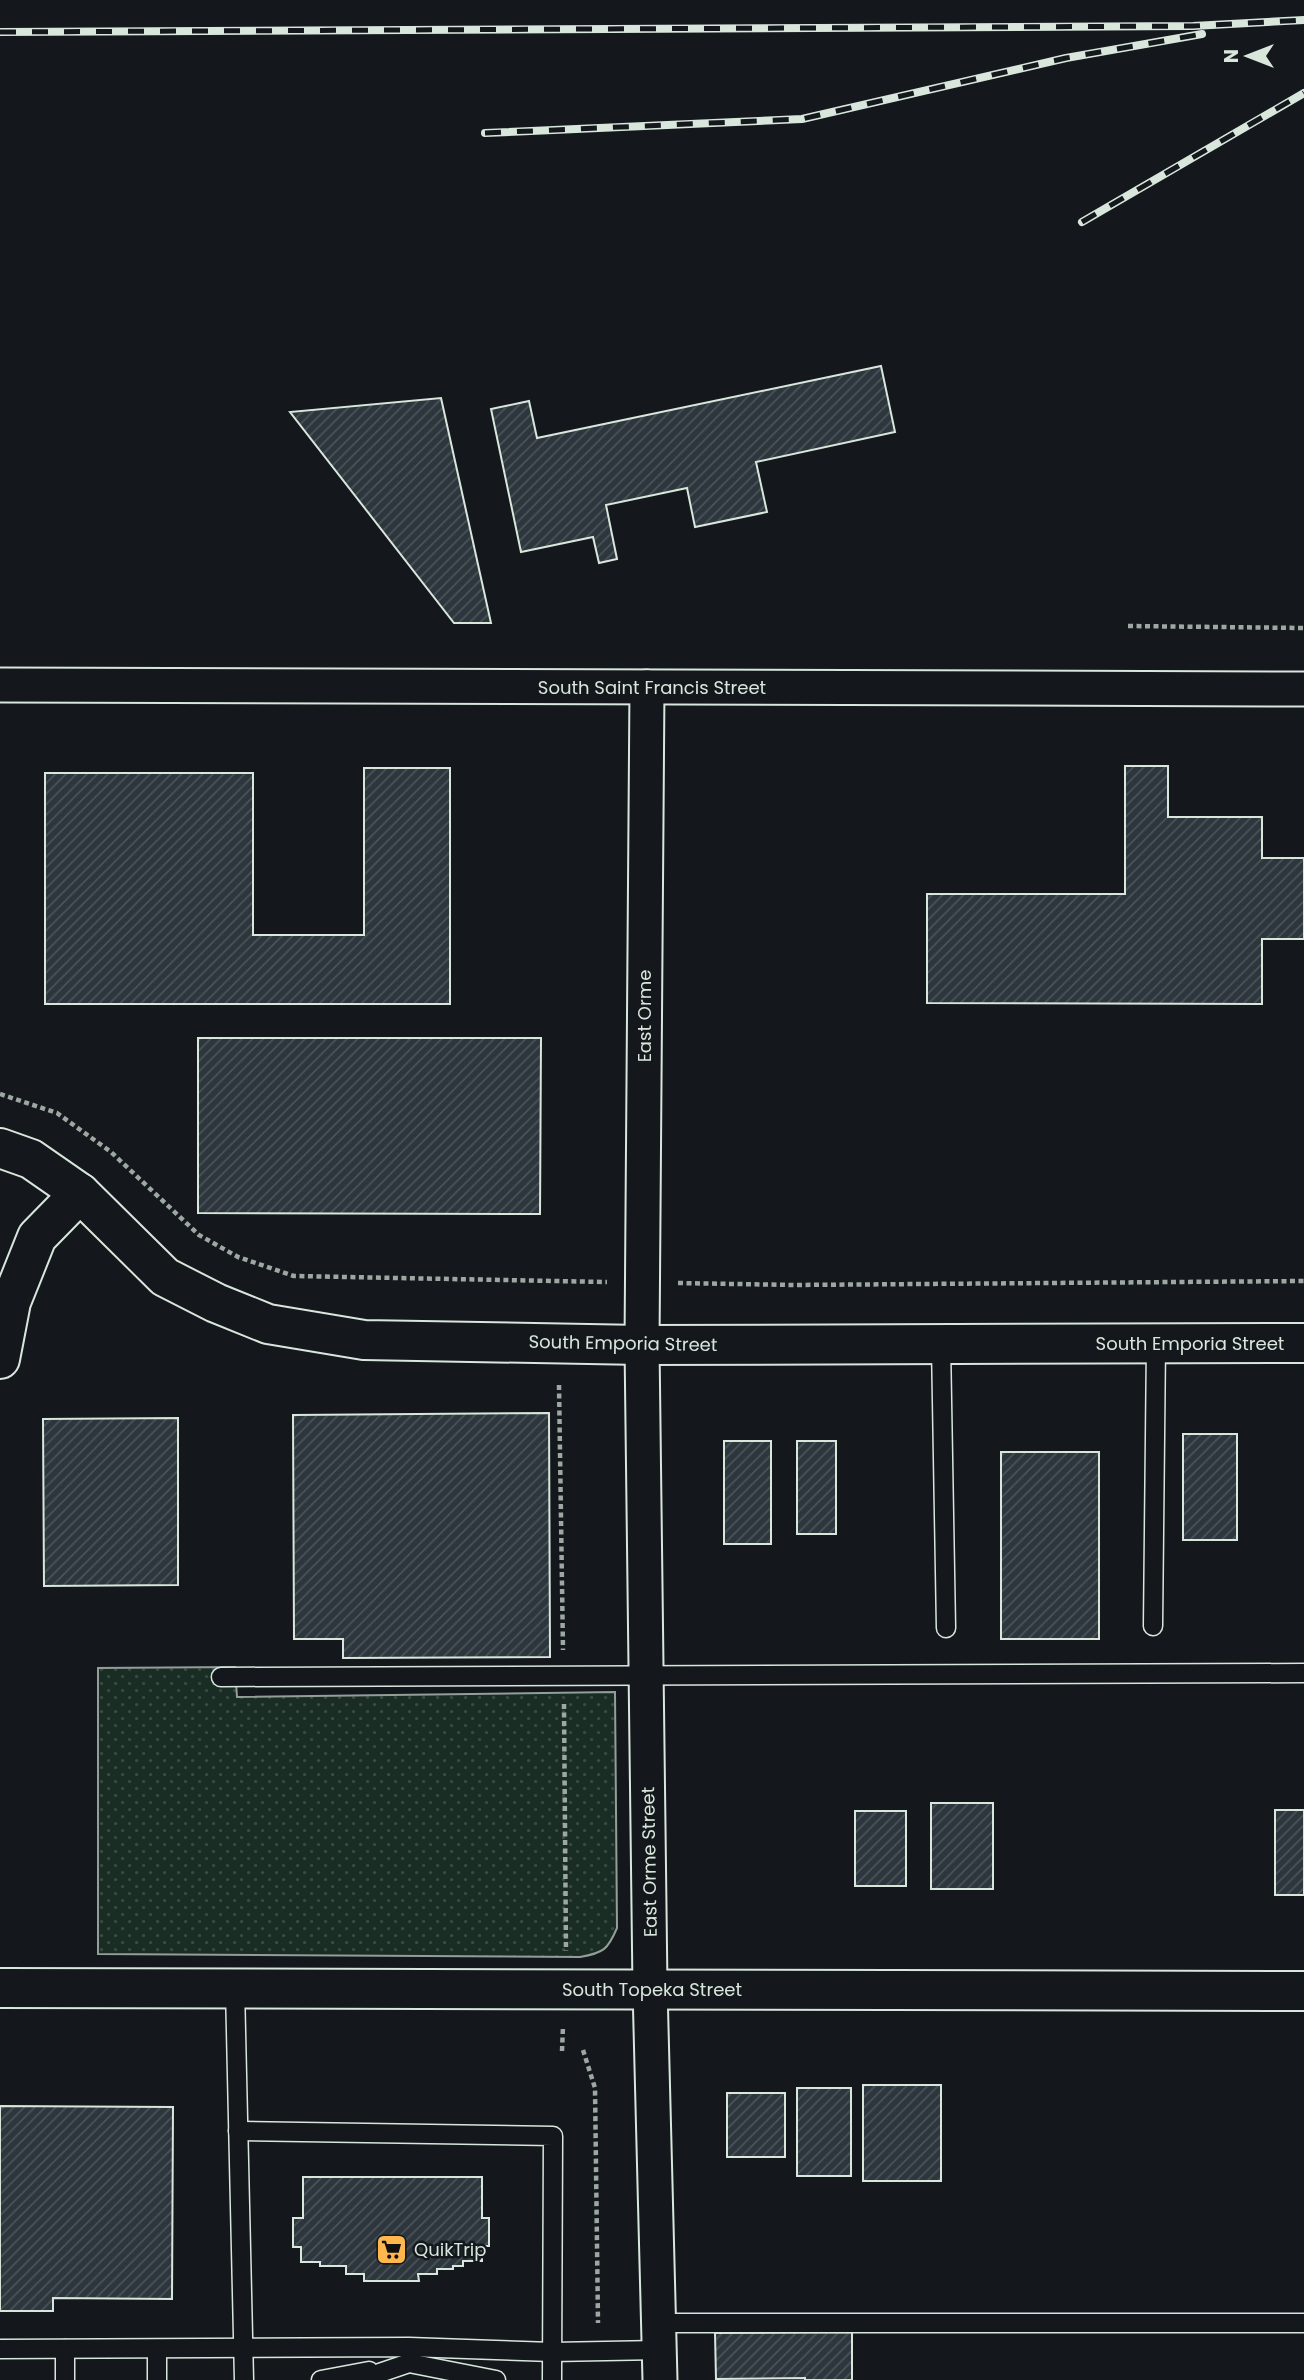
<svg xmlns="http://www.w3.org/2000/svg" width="1304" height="2380" viewBox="0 0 1304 2380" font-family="Poppins,sans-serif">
<defs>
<pattern id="grass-dots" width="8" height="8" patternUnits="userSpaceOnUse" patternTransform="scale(1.75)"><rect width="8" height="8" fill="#1a2d24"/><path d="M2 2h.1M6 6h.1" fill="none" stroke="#3b4b43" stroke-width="1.8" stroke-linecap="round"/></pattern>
<pattern id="building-hatch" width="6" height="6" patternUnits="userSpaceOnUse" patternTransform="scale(1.75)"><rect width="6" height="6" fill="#2c363c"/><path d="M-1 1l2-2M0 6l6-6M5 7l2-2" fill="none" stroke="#4a5358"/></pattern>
</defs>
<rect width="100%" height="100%" fill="#14181c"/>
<path fill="url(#grass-dots)" stroke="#939e99" stroke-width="2" d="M 235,1667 L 237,1697 L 615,1692 L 617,1928 C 608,1949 604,1953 580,1957 L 98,1954 L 98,1668 Z"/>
<g fill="url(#building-hatch)" stroke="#d8e6dc" stroke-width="2">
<path d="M 881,366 L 895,432 L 756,462 L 767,512 L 695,527 L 687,488 L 606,505 L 617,559 L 599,563 L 593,537 L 521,552 L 491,409 L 529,401 L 537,438 Z"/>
<path d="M 441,398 L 491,623 L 454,623 L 290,412 Z"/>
<path d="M 1125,766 L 1168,766 L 1168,817 L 1262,817 L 1262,858 L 1304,858 L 1304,939 L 1262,939 L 1262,1004 L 927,1003 L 927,894 L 1125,894 Z"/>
<path d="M 364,768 L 450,768 L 450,1004 L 45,1004 L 45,773 L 253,773 L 253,935 L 364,935 Z"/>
<path d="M 198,1038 L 541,1038 L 540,1214 L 198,1213 Z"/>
<path d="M 549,1413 L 550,1657 L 343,1658 L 343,1639 L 294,1639 L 293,1415 Z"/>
<path d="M 178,1418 L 178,1585 L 44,1586 L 43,1419 Z"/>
<rect x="1183" y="1434" width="54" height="106"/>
<rect x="724" y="1441" width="47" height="103"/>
<rect x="797" y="1441" width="39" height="93"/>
<rect x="1001" y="1452" width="98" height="187"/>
<rect x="931" y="1803" width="62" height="86"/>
<rect x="1275" y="1810" width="29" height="85"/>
<rect x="855" y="1811" width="51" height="75"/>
<rect x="863" y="2085" width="78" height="96"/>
<rect x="797" y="2088" width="54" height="88"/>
<rect x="727" y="2093" width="58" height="64"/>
<path d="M 0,2106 L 173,2107 L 172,2299 L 53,2298 L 53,2311 L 0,2311 Z"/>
<path d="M 303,2177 L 482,2177 L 482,2218 L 489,2218 L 489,2246 L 482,2246 L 482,2261 L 463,2261 L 463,2266 L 453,2266 L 453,2269 L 437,2269 L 437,2274 L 418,2274 L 419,2281 L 364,2281 L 364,2274 L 346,2274 L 346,2266 L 320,2266 L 320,2262 L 301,2262 L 301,2247 L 293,2247 L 293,2218 L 303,2218 Z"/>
<path d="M 852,2332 L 852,2380 L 805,2380 L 805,2378 L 716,2379 L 715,2333 Z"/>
</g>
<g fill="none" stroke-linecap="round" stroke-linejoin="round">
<defs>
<g id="lane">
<path d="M 941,1344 L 946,1628"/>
<path d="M 1153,1626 L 1156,1343"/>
<path d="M 221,1677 L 1304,1673"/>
<path d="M 235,1988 L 244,2380"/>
<path d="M 238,2131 L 553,2136 L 552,2380"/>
<path d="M 658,2323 L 1304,2323"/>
<path d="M 0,2349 L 409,2347 L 552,2352 L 659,2350"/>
<path d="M 157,2349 L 157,2380"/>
<path d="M 65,2380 L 65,2349"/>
<path d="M 321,2380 L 369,2371"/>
<path d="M 359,2380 L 409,2363 L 496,2380"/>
</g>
<g id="street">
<path d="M 0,685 L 1304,689"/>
<path d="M 647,687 L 642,1345 L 650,1988 L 660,2380"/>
</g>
<g id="secondary">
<path d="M 0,1148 L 31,1159 L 80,1193 L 165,1277 L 216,1303 L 268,1324 L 364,1340 L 642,1345 L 1304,1343"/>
<path d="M 0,1359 L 11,1302 L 37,1237 L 80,1193"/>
<path d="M 0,1988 L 1304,1991"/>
</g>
</defs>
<use href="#lane" stroke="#d8e6dc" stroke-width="21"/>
<use href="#street" stroke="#d8e6dc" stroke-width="37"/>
<use href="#secondary" stroke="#d8e6dc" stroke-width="42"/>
<g stroke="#9da8a2" stroke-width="4.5" stroke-dasharray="5 3.5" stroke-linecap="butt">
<path d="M 1128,626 L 1304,628"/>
<path d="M 0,1094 L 57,1113 L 111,1152 L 199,1235 L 238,1257 L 294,1276 L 607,1282"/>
<path d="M 678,1283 L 794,1285 L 1304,1281"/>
<path d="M 559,1385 L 563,1650"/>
<path d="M 564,1704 L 566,1951"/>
<path d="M 583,2050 L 595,2088 L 598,2323"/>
<path d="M 562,2051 L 563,2026"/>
</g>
<use href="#lane" stroke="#14181c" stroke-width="18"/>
<use href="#street" stroke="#14181c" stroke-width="33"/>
<use href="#secondary" stroke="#14181c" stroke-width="38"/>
<defs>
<g id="rail">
<path d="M 0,32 L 1193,26 L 1304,20"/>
<path d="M 485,133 L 802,119 L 1066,58 L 1202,34"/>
<path d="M 1082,222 L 1304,93"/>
</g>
</defs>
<use href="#rail" stroke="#d8e6dc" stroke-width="8"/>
<use href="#rail" stroke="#14181c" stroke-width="5" stroke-dasharray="16" stroke-linecap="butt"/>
</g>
<defs>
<symbol id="supermarket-square" viewBox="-11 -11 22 22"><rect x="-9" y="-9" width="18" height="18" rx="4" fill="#ffb74d" stroke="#14181c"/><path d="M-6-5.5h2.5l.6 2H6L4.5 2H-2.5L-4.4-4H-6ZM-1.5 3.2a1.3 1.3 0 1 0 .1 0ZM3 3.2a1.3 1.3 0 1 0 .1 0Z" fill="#111"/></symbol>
</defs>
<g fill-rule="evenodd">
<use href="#supermarket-square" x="374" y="2232" width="35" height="35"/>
</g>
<g text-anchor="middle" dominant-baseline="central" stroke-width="5" stroke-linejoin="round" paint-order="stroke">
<g font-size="18" fill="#d8e6dc" stroke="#14181c">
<text x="652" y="687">South Saint Francis Street</text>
<text transform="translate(644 1016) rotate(-90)">East Orme</text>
<text transform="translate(623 1343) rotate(1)">South Emporia Street</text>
<text x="1190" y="1343">South Emporia Street</text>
<text transform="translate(649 1862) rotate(-91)">East Orme Street</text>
<text x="652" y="1989">South Topeka Street</text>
</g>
<g font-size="18" fill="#d8e6dc" stroke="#14181c" text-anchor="start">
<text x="414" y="2249">QuikTrip</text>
</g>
</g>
<g transform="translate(1248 56) rotate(270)" stroke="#14181c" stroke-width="5" paint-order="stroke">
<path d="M0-5L12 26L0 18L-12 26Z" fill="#d8e6dc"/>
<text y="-10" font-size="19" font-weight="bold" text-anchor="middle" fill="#d8e6dc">N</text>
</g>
</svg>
